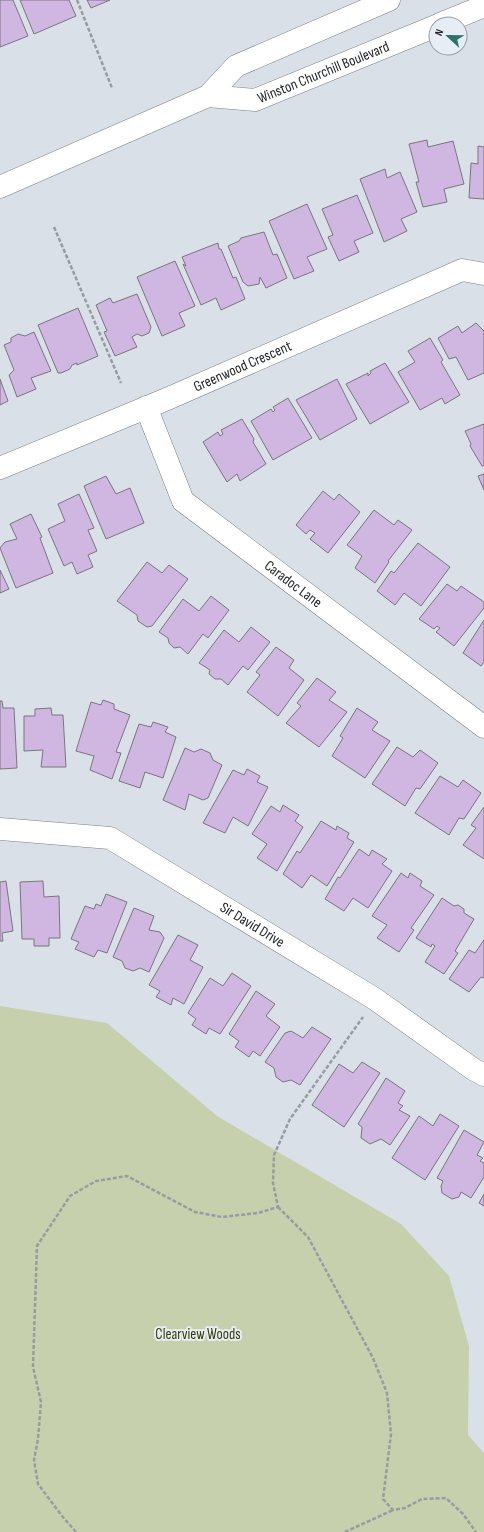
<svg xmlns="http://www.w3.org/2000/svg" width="484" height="1532" viewBox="0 0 484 1532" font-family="'Sofia Sans Condensed',sans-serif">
<rect width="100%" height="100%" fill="#d9e0e7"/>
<path fill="#c7d0ad" d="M 0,1006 L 107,1023 L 217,1116 L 401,1224 L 449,1276 L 469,1346 L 468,1435 L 484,1453 L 484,1532 L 0,1532 Z"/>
<g fill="#d0b7e1" stroke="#7a757d">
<path d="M 0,0 L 13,0 L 28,36 L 0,47 Z"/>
<path d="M 20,0 L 69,0 L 76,16 L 34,34 Z"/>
<path d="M 87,0 L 110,0 L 91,8 Z"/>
<path d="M 427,140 L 428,147 L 453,141 L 464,184 L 444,189 L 447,202 L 423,207 L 416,182 L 419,182 L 409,144 Z"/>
<path d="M 478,146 L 484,147 L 484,199 L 469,198 L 471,163 L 478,164 Z"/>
<path d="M 385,169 L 387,178 L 400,172 L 417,212 L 401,219 L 407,231 L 384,242 L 360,179 Z"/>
<path d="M 357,195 L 373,233 L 354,241 L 359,252 L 339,261 L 328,237 L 333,235 L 322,209 Z"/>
<path d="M 307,204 L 327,249 L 307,257 L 314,271 L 294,279 L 269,221 Z"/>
<path d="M 264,232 L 273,255 L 277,254 L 287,278 L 266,288 L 260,277 L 259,284 L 248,286 L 243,282 L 228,246 L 239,241 L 241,238 Z"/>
<path d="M 218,243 L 219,249 L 221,249 L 233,278 L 236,277 L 245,299 L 221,310 L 216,298 L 201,305 L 183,264 L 186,266 L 182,257 Z"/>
<path d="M 175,261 L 195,306 L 179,313 L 185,326 L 162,336 L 137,277 Z"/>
<path d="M 137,294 L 151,327 L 149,333 L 142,336 L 137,334 L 132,337 L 137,347 L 115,356 L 104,332 L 107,331 L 96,305 L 110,298 L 113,303 Z"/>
<path d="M 78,308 L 98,356 L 77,365 L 77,363 L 72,365 L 70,369 L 61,373 L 58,373 L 38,325 Z"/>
<path d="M 476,323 L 484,331 L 484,373 L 468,380 L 456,357 L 449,359 L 438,338 L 458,326 L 462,333 Z"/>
<path d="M 34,332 L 51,371 L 31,378 L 36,389 L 17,397 L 9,375 L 14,370 L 4,345 L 11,342 L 11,338 L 18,334 L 25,336 Z"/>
<path d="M 430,338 L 443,360 L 441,362 L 460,395 L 445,404 L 442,398 L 420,410 L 398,372 L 415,362 L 408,351 Z"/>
<path d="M 385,363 L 409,402 L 370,424 L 346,384 L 368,373 L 368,376 L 371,373 L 370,371 Z"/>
<path d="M 0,379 L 8,401 L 0,405 Z"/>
<path d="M 337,379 L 357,419 L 320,440 L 296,400 Z"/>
<path d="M 288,398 L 312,438 L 273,460 L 251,421 L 271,409 L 273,412 L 275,410 L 273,407 Z"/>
<path d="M 242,419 L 254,439 L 253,442 L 266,464 L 240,481 L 237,474 L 227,482 L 203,442 L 218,432 L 220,436 L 223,434 L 221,430 Z"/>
<path d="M 484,424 L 484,466 L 482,466 L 470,446 L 471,444 L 465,431 Z"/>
<path d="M 484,474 L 484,490 L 478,476 Z"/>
<path d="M 106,476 L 116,494 L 130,488 L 144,523 L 106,539 L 84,486 Z"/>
<path d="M 323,491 L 334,500 L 339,494 L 360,512 L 328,553 L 310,539 L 315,533 L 310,530 L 306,534 L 296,525 Z"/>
<path d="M 79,494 L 94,528 L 88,530 L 97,551 L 88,555 L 93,567 L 77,574 L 72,562 L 64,566 L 48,529 L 65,521 L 58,504 Z"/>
<path d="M 374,510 L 394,525 L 398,520 L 412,530 L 388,561 L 389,562 L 375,583 L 355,568 L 362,556 L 347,545 Z"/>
<path d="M 31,514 L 42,537 L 40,538 L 53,573 L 16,588 L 0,548 L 5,542 L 17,539 L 10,524 Z"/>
<path d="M 418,543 L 450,567 L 421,606 L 404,593 L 395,605 L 377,591 L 391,571 L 394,573 Z"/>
<path d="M 147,562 L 162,573 L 169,565 L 188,579 L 152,626 L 147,627 L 138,621 L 137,615 L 117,601 Z"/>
<path d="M 0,570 L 9,589 L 0,593 Z"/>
<path d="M 447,584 L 457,591 L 461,586 L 484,602 L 484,608 L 454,646 L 436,632 L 440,628 L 437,626 L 434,629 L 419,619 Z"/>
<path d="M 211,596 L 229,610 L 208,638 L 203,634 L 188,654 L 180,647 L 174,648 L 169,643 L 168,638 L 159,632 L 183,599 L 199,611 Z"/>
<path d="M 484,620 L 484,662 L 481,666 L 463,653 Z"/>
<path d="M 251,627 L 270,642 L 248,670 L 243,666 L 228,685 L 221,679 L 215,679 L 209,674 L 210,670 L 199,663 L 224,630 L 239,642 Z"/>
<path d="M 276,647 L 294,660 L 289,668 L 304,680 L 278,716 L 247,692 L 260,675 L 256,672 Z"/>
<path d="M 317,678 L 336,692 L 329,700 L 347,712 L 319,747 L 286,723 L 301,706 L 297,703 Z"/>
<path d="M 103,700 L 114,704 L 114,709 L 130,715 L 116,752 L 121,753 L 112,779 L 90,770 L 94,756 L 76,751 L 91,702 L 101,705 Z"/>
<path d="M 0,701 L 2,701 L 3,708 L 14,708 L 17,768 L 0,769 Z"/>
<path d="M 51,708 L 52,715 L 63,715 L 66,767 L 41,767 L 43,750 L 24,751 L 24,716 L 35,716 L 35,709 Z"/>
<path d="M 357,708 L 378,722 L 372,730 L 390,741 L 365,778 L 332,756 L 343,738 L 340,736 Z"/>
<path d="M 153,722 L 168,727 L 165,732 L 176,737 L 163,778 L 145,772 L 140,788 L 119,781 L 139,724 L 151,727 Z"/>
<path d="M 397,747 L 413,757 L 420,750 L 438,763 L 420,789 L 416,788 L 405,806 L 372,784 Z"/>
<path d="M 185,748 L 194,752 L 201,749 L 210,753 L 213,760 L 222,765 L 208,798 L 203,800 L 189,794 L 185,810 L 163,800 Z"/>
<path d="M 247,769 L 260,776 L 257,782 L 268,787 L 248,826 L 233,817 L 225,833 L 203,823 L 233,770 L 244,775 Z"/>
<path d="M 440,776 L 458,787 L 463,780 L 481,793 L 464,819 L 459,818 L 449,835 L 415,813 Z"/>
<path d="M 283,805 L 299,815 L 295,821 L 303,827 L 277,871 L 257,858 L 267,844 L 252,834 L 271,806 L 280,812 Z"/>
<path d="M 484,807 L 484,859 L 463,845 L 476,828 L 471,825 Z"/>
<path d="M 321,821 L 336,830 L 337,826 L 349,833 L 347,838 L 354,842 L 327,886 L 311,875 L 302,888 L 283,874 L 297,851 L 300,853 Z"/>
<path d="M 359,849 L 369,856 L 372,850 L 387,859 L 382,864 L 392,871 L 368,908 L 353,898 L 344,911 L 325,899 L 338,877 L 340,878 Z"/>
<path d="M 401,873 L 408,878 L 410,873 L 422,881 L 420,886 L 434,895 L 411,928 L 414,930 L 399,952 L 377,938 L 387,925 L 372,916 Z"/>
<path d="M 6,881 L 13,931 L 2,933 L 3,941 L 0,941 L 0,882 Z"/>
<path d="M 43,881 L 44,897 L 59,896 L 60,938 L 49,938 L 49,946 L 34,946 L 34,939 L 22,939 L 20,882 Z"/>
<path d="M 106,894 L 127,902 L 107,953 L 98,950 L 94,957 L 75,949 L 79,942 L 71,939 L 85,906 L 94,909 L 96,904 L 101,906 Z"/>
<path d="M 442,898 L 454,906 L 458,905 L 464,909 L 464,913 L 474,919 L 455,951 L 458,953 L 444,974 L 425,962 L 435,946 L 432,944 L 431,947 L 416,938 Z"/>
<path d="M 134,908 L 154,916 L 149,930 L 160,932 L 164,938 L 149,972 L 140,968 L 133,971 L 125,968 L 122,961 L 113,957 Z"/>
<path d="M 178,935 L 198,945 L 190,960 L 203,967 L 184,1004 L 173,998 L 171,1005 L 156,997 L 160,991 L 149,985 Z"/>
<path d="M 484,940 L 484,978 L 481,977 L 469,992 L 449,979 L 469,950 L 475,953 Z"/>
<path d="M 232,973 L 251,986 L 220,1034 L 209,1028 L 206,1034 L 192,1025 L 196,1019 L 188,1013 L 210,978 L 223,986 Z"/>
<path d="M 256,991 L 275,1004 L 266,1016 L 280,1027 L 260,1056 L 253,1051 L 249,1057 L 235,1047 L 239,1041 L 229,1034 Z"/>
<path d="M 312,1027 L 331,1039 L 300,1085 L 291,1080 L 283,1082 L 276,1077 L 274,1068 L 265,1062 L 285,1033 L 291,1031 L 303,1038 Z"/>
<path d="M 362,1062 L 380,1073 L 344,1127 L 312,1105 L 339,1064 L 353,1073 Z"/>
<path d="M 386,1078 L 405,1091 L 398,1103 L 403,1106 L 399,1110 L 410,1116 L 390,1145 L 381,1139 L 370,1144 L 361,1138 L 362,1127 L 358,1124 Z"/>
<path d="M 440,1114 L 459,1126 L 425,1180 L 392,1158 L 419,1116 L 433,1126 Z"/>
<path d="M 464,1130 L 484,1142 L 477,1155 L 483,1158 L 480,1161 L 484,1163 L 484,1177 L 471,1198 L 461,1192 L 459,1197 L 452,1199 L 442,1193 L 441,1186 L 443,1181 L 437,1178 Z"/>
<path d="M 484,1194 L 484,1206 L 479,1203 Z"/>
</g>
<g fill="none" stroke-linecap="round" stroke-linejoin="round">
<defs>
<g id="street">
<path id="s1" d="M 146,407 L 183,501 L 484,727"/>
<path id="s2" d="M 0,468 L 167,399 L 462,270 L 484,274"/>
<path id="s3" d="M 0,829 L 110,838 L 375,999 L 473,1069 L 484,1075"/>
</g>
<g id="secondary">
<path d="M 440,24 L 484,6"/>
<path id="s4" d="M 208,96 L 255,100 L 436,26"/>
<path d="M 0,187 L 208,96 L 236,66 L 389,0"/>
</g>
</defs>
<use href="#street" stroke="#7b8187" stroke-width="23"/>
<use href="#secondary" stroke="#7b8187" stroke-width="23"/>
<g stroke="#979ca1" stroke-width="2.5" stroke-dasharray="4 2" stroke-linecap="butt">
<path d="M 77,0 L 112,88"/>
<path d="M 54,227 L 121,383"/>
<path d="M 278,1207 L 308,1237 L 373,1358 L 387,1393 L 391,1434 L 383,1499 L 393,1510 L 405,1508 L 422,1499 L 446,1498 L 463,1514 L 476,1532"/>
<path d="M 76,1532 L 62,1516 L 38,1484 L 34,1460 L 38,1439 L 41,1402 L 33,1367 L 37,1246 L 70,1196 L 96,1181 L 127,1176 L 195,1212 L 222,1217 L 258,1213 L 278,1207 L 273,1183 L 274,1155 L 290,1119 L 363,1017"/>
<path d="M 345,1532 L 393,1510"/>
</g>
<use href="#street" stroke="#fff" stroke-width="22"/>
<use href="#secondary" stroke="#fff" stroke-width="22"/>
</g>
<g text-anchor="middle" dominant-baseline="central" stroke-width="4" stroke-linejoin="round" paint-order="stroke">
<g font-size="15" fill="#242629" stroke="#e6edf4">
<text stroke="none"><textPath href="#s4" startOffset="121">Winston Churchill Boulevard</textPath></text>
<text stroke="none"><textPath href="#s2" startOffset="263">Greenwood Crescent</textPath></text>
<text stroke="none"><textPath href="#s1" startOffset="239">Caradoc Lane</textPath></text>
<text stroke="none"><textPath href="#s3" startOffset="277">Sir David Drive</textPath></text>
</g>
<g font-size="15" fill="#333c03" stroke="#e6edf4">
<text x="198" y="1334">Clearview Woods</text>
</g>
</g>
<g transform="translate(448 36) rotate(292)"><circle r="19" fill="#e6edf4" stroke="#989da3"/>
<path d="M0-3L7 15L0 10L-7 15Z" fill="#2c7369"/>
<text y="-6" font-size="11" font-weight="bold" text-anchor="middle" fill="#242629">N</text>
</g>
</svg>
